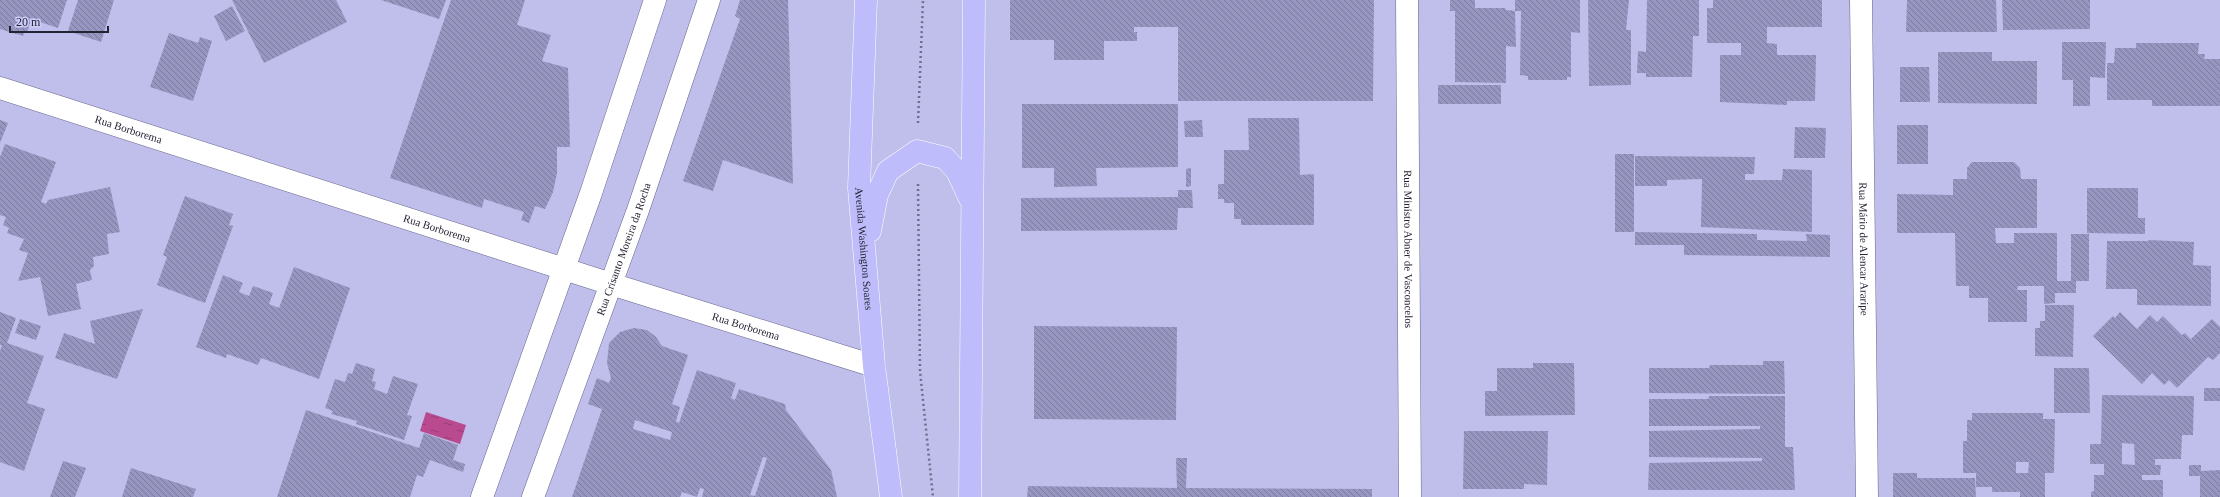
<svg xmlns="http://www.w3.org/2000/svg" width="2220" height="497" viewBox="0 0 2220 497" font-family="Georgia,serif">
<defs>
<pattern id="water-ripples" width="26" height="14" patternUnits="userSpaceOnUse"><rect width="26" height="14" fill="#ba4a8f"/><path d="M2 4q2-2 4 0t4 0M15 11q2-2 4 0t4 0" fill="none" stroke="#973d76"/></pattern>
<pattern id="building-back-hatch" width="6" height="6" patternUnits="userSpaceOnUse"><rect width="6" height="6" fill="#9696c1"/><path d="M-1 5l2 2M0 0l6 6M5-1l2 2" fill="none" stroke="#7a7a9e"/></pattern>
</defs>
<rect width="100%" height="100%" fill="#c0bfec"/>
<path fill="url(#water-ripples)" d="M 426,412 L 466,425 L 460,444 L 420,431 Z"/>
<g fill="url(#building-back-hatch)" fill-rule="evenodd">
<path d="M 0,0 L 67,0 L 58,28 L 31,19 L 27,33 L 24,33 L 23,36 L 0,29 Z"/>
<path d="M 78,0 L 114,0 L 101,42 L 68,31 Z"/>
<path d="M 232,0 L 336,0 L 347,22 L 264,63 Z"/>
<path d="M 381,0 L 446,0 L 439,19 Z"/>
<path d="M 451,0 L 525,0 L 517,25 L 551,35 L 542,61 L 568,68 L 570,147 L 557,147 L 557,173 L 553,192 L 545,209 L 535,206 L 529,223 L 521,220 L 524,212 L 484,199 L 482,208 L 390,178 Z"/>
<path d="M 740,0 L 788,0 L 793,184 L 723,160 L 713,191 L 683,181 L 740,19 L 735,16 Z"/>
<path d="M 1010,0 L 1374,0 L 1373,101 L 1178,101 L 1178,27 L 1134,27 L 1134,32 L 1137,32 L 1137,41 L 1104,41 L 1104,60 L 1054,60 L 1054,40 L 1010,40 Z"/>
<path d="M 1450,0 L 1475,0 L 1475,8 L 1505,8 L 1506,10 L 1515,11 L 1516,47 L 1506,46 L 1506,83 L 1455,82 L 1455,11 L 1450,11 Z"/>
<path d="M 1515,0 L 1580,0 L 1580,33 L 1571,32 L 1571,77 L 1567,77 L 1567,80 L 1528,80 L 1528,76 L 1520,75 L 1521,11 L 1515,11 Z"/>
<path d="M 1588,0 L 1629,0 L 1626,30 L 1631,30 L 1631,85 L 1589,86 Z"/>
<path d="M 1647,0 L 1699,0 L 1699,36 L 1693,36 L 1692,77 L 1646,77 L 1646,73 L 1637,73 L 1638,51 L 1646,52 Z"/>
<path d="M 1713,0 L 1822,0 L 1822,27 L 1767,27 L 1767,43 L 1777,44 L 1777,55 L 1816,55 L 1815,101 L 1787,101 L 1787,105 L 1720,102 L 1720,55 L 1741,55 L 1741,43 L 1707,43 L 1707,8 L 1713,8 Z"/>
<path d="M 1907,0 L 1996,0 L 1997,32 L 1906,32 Z"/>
<path d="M 2002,0 L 2090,0 L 2090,29 L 2003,30 Z"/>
<path d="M 232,6 L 245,31 L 226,41 L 214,16 Z"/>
<path d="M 169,33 L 198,43 L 200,37 L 212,41 L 193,101 L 150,87 Z"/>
<path d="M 2062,42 L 2106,42 L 2105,78 L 2090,77 L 2090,106 L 2073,106 L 2073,80 L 2062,80 Z"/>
<path d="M 2136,43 L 2199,43 L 2198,54 L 2205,54 L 2204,59 L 2220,59 L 2220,106 L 2152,106 L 2152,100 L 2107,100 L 2107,63 L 2114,63 L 2115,48 L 2136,48 Z"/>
<path d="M 1938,52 L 1992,52 L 1992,61 L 2037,61 L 2037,104 L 1938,103 Z"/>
<path d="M 1900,67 L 1929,67 L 1930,102 L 1900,102 Z"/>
<rect x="1438" y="85" width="63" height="19"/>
<path d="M 1022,104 L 1178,104 L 1178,167 L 1096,168 L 1097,186 L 1054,187 L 1054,168 L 1022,168 Z"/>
<path d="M 1248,118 L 1299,118 L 1300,175 L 1314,174 L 1314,225 L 1241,225 L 1241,219 L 1234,219 L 1234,203 L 1224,203 L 1224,199 L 1218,199 L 1218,184 L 1224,184 L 1224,150 L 1249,150 Z"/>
<path d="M 0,120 L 8,123 L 0,143 Z"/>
<path d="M 1202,120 L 1203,137 L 1185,137 L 1184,121 Z"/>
<rect x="1897" y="125" width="31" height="39"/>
<path d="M 1795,127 L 1826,128 L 1825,158 L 1794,158 Z"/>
<path d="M 5,144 L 56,162 L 41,202 L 46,204 L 48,200 L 110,187 L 120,232 L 107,234 L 109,254 L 93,257 L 94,266 L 90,270 L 92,280 L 76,284 L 81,309 L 48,316 L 40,277 L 18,281 L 28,253 L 19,250 L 24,239 L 7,233 L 9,228 L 3,225 L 6,217 L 0,215 L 0,157 Z"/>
<rect x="1615" y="154" width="19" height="78"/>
<path d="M 1635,156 L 1755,157 L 1754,174 L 1745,174 L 1745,180 L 1782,180 L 1783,169 L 1812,170 L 1812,232 L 1701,227 L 1702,179 L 1667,180 L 1667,186 L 1635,186 Z"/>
<path d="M 1972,162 L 2014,162 L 2020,168 L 2021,179 L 2037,179 L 2037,228 L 1995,228 L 1996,243 L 2014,243 L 2014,233 L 2057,233 L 2057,281 L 2071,281 L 2071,234 L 2089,234 L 2089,281 L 2076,281 L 2076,293 L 2055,293 L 2055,303 L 2044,304 L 2044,286 L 2018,286 L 2017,290 L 2027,290 L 2027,322 L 1988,322 L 1988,298 L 1969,298 L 1969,286 L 1956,286 L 1955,233 L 1897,233 L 1897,194 L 1953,195 L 1953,179 L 1967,179 L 1967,168 Z"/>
<path d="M 1191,168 L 1191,186 L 1186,187 L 1186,169 Z"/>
<path d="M 2087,188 L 2138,188 L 2138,218 L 2145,218 L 2145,234 L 2087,233 Z"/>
<path d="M 1178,190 L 1192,190 L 1193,208 L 1178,208 L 1177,230 L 1021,231 L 1021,198 L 1178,197 Z"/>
<path d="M 185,196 L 233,214 L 229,225 L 233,226 L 205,303 L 157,285 L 167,257 L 163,255 Z"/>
<path d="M 1635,232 L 1757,234 L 1757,240 L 1807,241 L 1806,234 L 1830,235 L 1830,257 L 1684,255 L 1684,245 L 1635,245 Z"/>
<path d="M 2148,240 L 2194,242 L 2193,265 L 2211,266 L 2211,306 L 2137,305 L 2137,289 L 2106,289 L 2107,241 L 2149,241 Z"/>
<path d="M 294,267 L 350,288 L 319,379 L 261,358 L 258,365 L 227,354 L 226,358 L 196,347 L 223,275 L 243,283 L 239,292 L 249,296 L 253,286 L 273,293 L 269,304 L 279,308 Z"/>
<path d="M 2045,305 L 2074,305 L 2073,357 L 2035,356 L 2035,328 L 2040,328 L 2040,321 L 2045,321 Z"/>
<path d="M 143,309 L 117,379 L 55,358 L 64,333 L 95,344 L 90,321 Z"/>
<path d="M 0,312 L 16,318 L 7,343 L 44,356 L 27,403 L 45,409 L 24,471 L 0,462 L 0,351 L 2,345 L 0,345 Z"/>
<path d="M 2120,312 L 2137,329 L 2150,315 L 2157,322 L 2163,316 L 2182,335 L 2185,333 L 2197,346 L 2191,339 L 2212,319 L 2220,327 L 2220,353 L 2213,360 L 2208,357 L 2177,388 L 2169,380 L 2164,385 L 2152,373 L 2142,384 L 2093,336 L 2113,316 L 2115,318 Z"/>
<path d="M 20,319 L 41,326 L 36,340 L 15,333 Z"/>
<path d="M 1034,326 L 1177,327 L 1176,420 L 1034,419 Z"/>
<path d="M 634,328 L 647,330 L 656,337 L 662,346 L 688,355 L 672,404 L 680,407 L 676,421 L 679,423 L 697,370 L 736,383 L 731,398 L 735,400 L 739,389 L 785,404 L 786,410 L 831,470 L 837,497 L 702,497 L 704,489 L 700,488 L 697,497 L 682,492 L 680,497 L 572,497 L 602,409 L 588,404 L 597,378 L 609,383 L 611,378 L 607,363 L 609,343 L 620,332 ZM 635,420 L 672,432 L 670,440 L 633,429 ZM 763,457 L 767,458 L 755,496 L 750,495 Z"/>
<path d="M 1763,361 L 1784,361 L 1785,394 L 1649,393 L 1649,368 L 1709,368 L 1710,365 L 1763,365 Z"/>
<path d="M 356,363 L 375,369 L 372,381 L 376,382 L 374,389 L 387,394 L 393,376 L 418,384 L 407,415 L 412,416 L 404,440 L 356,424 L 357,421 L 331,414 L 333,411 L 325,408 L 335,379 L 345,382 L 348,373 L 352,374 Z"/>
<path d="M 1533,363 L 1574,363 L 1575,415 L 1485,416 L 1485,391 L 1497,391 L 1497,368 L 1533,368 Z"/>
<path d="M 2054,368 L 2089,368 L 2090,413 L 2054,413 Z"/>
<rect x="2204" y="388" width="16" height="13"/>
<path d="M 2102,395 L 2194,396 L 2193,435 L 2182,435 L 2181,459 L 2155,459 L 2155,465 L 2161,465 L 2160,475 L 2142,475 L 2142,480 L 2163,480 L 2163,497 L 2091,497 L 2091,492 L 2094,491 L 2094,475 L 2104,475 L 2104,464 L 2090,464 L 2090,444 L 2101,444 ZM 2122,443 L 2134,444 L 2135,465 L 2122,464 Z"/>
<path d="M 1709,396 L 1785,396 L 1785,447 L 1793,447 L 1795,490 L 1648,490 L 1649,463 L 1762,461 L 1762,458 L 1649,457 L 1649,431 L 1760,429 L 1760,426 L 1649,426 L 1649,399 L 1708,399 Z"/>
<path d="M 306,410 L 419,448 L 424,433 L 458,445 L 453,460 L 465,464 L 463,472 L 430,460 L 423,477 L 417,475 L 410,497 L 277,497 Z"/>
<path d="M 1972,413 L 2043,413 L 2043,419 L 2055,419 L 2054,473 L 2045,473 L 2045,497 L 2020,497 L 2020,492 L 1992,492 L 1992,487 L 1976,487 L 1976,473 L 1963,473 L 1963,441 L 1967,441 L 1967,420 L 1972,420 ZM 2016,462 L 2029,462 L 2028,473 L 2016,473 Z"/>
<path d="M 1464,431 L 1548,431 L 1547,485 L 1524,484 L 1524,489 L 1463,489 Z"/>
<path d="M 1176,458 L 1187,458 L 1186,488 L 1372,489 L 1372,497 L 1027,497 L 1028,486 L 1177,488 Z"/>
<path d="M 63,461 L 86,468 L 75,497 L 50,497 Z"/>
<path d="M 2189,465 L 2201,465 L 2201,471 L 2220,470 L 2220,497 L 2200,497 L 2200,476 L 2189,476 Z"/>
<path d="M 131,468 L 196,489 L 193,497 L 122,497 Z"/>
<path d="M 1893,473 L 1917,473 L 1917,478 L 1975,478 L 1976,497 L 1893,497 Z"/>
</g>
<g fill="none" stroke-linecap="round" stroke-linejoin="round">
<defs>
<g id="minor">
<path id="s1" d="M 1407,0 L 1410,497"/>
<path id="s2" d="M 1861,0 L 1867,497"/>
<path id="s3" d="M 0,88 L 611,284 L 874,366"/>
</g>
<g id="secondary">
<path d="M 482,497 L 591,193 L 655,0"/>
<path id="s4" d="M 533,497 L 638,210 L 709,0"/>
</g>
<g id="trunk">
<path id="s5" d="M 866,0 L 859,188 L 874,366 L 891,497"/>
<path d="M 870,231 L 877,195 L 888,171 L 917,151 L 945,158 L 957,171 L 969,197"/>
<path d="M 970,497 L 974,0"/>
</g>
</defs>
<use href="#minor" stroke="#66658d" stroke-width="23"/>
<use href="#secondary" stroke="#66658d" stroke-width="23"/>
<use href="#trunk" stroke="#fff" stroke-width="23"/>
<g stroke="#6f6e8c" stroke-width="2.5" stroke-dasharray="2 3" stroke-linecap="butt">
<path d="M 918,123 L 923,0"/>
<path d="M 918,184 L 920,371 L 933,497"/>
</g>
<use href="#minor" stroke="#fff" stroke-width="22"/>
<use href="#secondary" stroke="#fff" stroke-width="22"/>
<use href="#trunk" stroke="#bebcfa" stroke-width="22"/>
</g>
<g text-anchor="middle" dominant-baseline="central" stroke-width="3.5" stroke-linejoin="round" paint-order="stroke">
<g font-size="11" fill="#242334" stroke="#ccccfa">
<text stroke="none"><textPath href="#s3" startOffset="135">Rua Borborema</textPath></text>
<text stroke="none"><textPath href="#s3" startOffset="459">Rua Borborema</textPath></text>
<text stroke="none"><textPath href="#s2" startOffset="249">Rua Mário de Alencar Araripe</textPath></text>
<text stroke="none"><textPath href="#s4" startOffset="264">Rua Crisanto Moreira da Rocha</textPath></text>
<text stroke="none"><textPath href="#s5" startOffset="249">Avenida Washington Soares</textPath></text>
<text stroke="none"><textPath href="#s1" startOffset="249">Rua Ministro Abner de Vasconcelos</textPath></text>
<text stroke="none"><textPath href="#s3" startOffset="783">Rua Borborema</textPath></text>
</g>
</g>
<path d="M10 26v6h98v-6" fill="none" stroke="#242334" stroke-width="2"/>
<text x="16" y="26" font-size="12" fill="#242334" stroke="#ccccfa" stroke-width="3" paint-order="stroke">20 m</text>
</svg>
